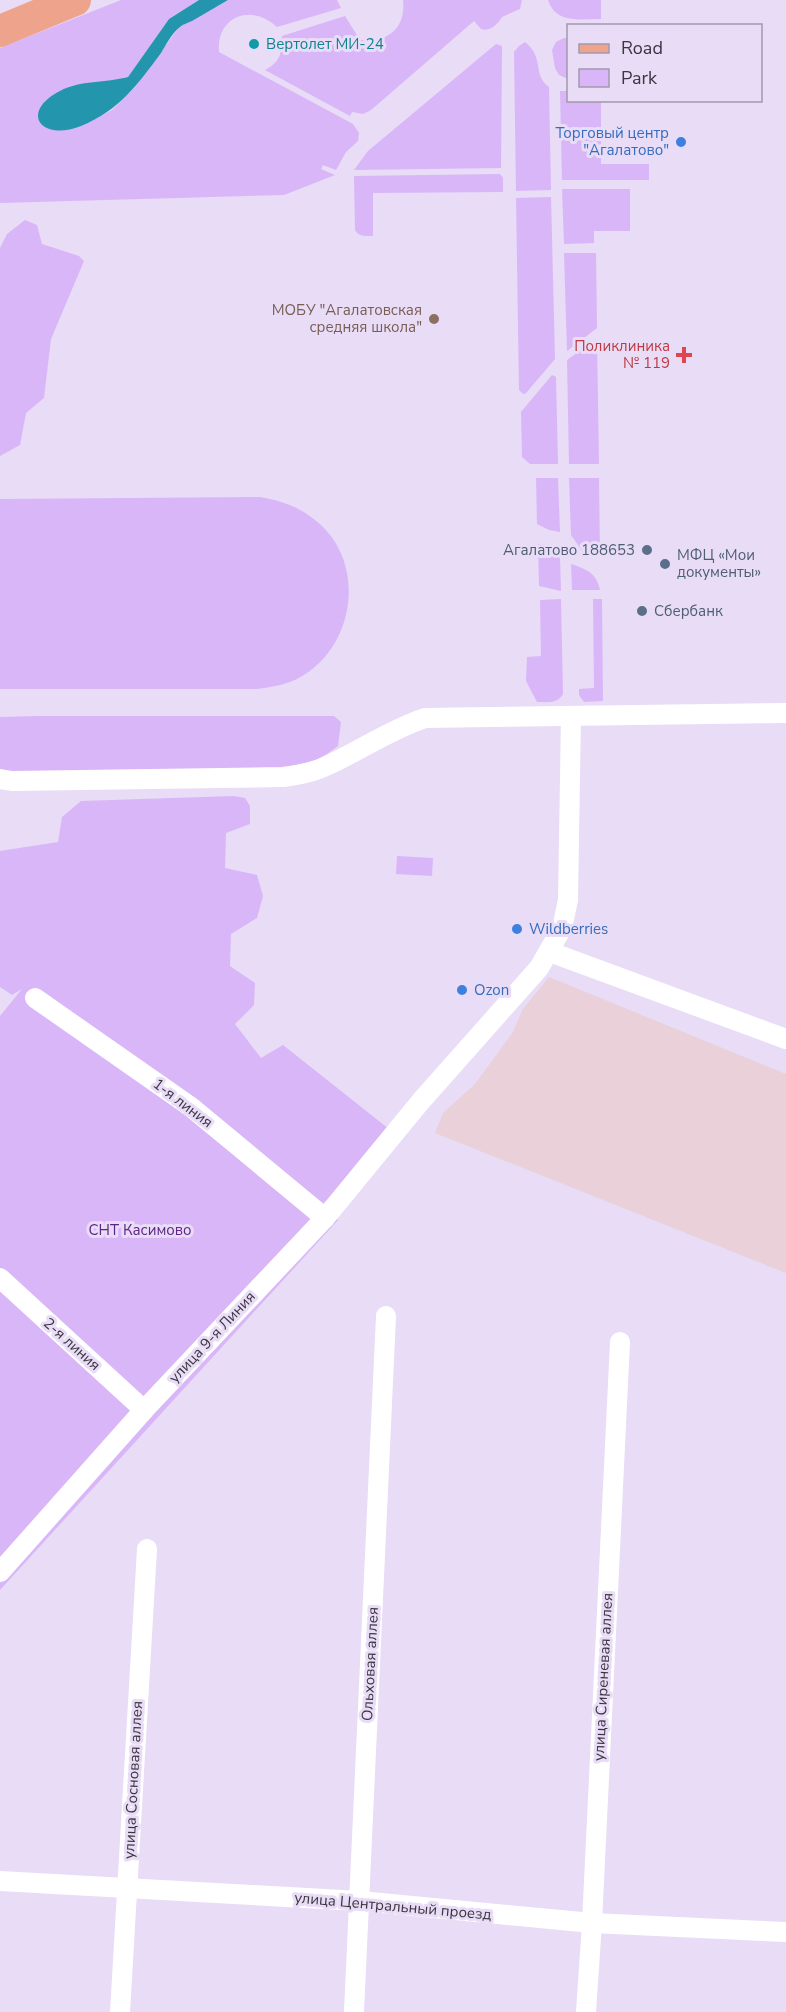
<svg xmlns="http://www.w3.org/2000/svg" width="786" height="2012" viewBox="0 0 786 2012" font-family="'Nunito Sans',sans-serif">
<rect width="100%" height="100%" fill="#e9dcf6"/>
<path fill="#e9d0d9" d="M 549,977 L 786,1074 L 786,1273 L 435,1133 L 443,1113 L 475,1084 L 513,1032 L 523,1009 Z"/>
<g fill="#d9b6f8">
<path d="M 121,0 L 199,0 L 169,19 L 128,77 L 118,80 L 79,126 L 112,110 L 135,87 L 180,26 L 228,0 L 337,0 L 341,8 L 277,27 C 252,3 216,16 219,52 L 353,124 L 359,133 L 358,141 L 346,152 L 336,170 L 323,165 L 321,169 L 335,175 L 284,195 L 0,203 L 0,48 Z"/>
<path d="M 403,0 L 522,0 L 520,9 L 502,17 C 498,24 490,32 481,29 L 474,21 L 371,110 L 363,114 L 352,112 L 350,116 L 265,70 C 280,62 282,54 282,36 L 345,16 L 360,40 C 388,43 406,28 403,0 Z"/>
<path d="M 548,0 L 601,0 L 601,19 C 579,19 556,24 548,0 Z"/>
<path d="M 564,38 L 568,38 L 568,79 L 559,75 L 555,68 L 552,50 L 556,42 Z"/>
<path d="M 525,42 C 545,58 532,75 549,87 L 551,190 L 516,191 L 514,52 L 519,46 Z"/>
<path d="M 496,44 L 502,46 L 501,168 L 354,170 L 368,151 Z"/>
<path d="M 568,91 L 568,100 L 601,101 L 601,164 L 649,164 L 649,180 L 562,180 L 560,91 Z"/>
<path d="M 500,174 L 503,178 L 503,192 L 373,193 L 373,236 C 365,236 359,237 355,230 L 354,176 Z"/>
<path d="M 562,189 L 630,189 L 630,231 L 594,231 L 594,243 L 564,244 Z"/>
<path d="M 551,197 L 555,359 L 526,393 L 523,394 L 519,390 L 516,198 Z"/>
<path d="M 25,220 L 37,225 L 42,244 L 79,256 L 84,261 L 51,339 L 44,398 L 26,413 L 20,445 L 0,456 L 0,248 L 7,234 Z"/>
<path d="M 564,253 L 596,253 L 597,328 L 567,351 Z"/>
<path d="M 595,340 L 597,341 L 599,464 L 569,464 L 567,360 Z"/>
<path d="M 552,375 L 556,377 L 558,464 L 530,464 L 522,457 L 521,412 Z"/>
<path d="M 536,478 L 558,478 L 560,532 L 549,530 L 537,524 Z"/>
<path d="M 569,478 L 599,478 L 600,555 L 585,555 L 571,535 Z"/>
<path d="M 260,497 C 281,501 298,506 315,520 C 368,561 356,649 297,679 C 285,685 271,687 257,689 L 0,689 L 0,499 Z"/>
<path d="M 538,544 L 548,544 L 560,558 L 561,591 L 539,586 Z"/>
<path d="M 571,564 C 587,570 596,572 600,590 L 572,590 Z"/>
<path d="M 561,599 L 563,694 C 557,704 548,702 537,702 L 526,681 L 527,657 L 541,656 L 540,600 Z"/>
<path d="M 593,599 L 602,599 L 603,701 L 584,702 L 579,695 L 579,689 L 594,688 Z"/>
<path d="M 36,716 L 334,716 L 341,722 L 338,746 L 320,759 L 295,769 L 0,773 L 0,717 Z"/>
<path d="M 234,796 L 245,798 L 250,806 L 250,824 L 226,833 L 225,868 L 257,875 L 263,896 L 257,918 L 231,934 L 230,966 L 255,983 L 254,1005 L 235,1024 L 261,1058 L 283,1045 L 394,1133 L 322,1205 L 338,1220 L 0,1590 L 0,1016 L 22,989 L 12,995 L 0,987 L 0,851 L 58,842 L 62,817 L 81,801 Z"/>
<path d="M 397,856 L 433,858 L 432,876 L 396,874 Z"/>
</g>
<path fill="#2396ae" d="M 199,0 L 228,0 C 216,7 204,14 192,21 C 188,23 183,24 180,27 C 172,33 166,45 161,53 C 137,85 120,110 81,126 C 41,142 19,112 60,91 C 80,80 106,83 128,77 L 169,19 Z"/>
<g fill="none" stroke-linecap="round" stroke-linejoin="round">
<g stroke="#fff" stroke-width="20">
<path d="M 0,779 L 12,781 L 283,777 C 297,775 311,773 324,767 C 358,752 389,730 425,718 L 786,713"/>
<path d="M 550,952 L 786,1039"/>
<path d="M 35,998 L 191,1107 L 325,1218"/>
<path d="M 0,1278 L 144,1410"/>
<path d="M 0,1572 L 144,1410 L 325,1218 L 421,1101 L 539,968 L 562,928 L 568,900 L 571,716"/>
<path d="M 0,1881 L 360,1901 L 592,1923 L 786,1932"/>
<path d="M 120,2012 L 147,1549"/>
<path d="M 354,2012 L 386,1316"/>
<path d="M 586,2012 L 592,1923 L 620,1342"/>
</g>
<path stroke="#eda38c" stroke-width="32" d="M 0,31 L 75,0"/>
</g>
<circle fill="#0f9aa8" stroke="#e9dcf6" stroke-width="2" cx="254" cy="44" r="6"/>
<g fill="#3f7fe0" stroke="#e9dcf6" stroke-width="2">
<circle cx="681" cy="142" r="6"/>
<circle cx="517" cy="929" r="6"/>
<circle cx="462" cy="990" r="6"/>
</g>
<circle fill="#8d6e63" stroke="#e9dcf6" stroke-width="2" cx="434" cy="319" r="6"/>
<path fill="#e0444e" stroke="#e9dcf6" stroke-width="2" d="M681 346h6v6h6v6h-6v6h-6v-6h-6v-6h6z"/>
<g fill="#5c6f8a" stroke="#e9dcf6" stroke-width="2">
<circle cx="647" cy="550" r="6"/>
<circle cx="665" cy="564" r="6"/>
<circle cx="642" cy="611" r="6"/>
</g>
<g text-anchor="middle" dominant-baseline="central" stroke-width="6" stroke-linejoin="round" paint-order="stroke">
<g font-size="15" fill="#0d838f" stroke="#e9dcf6" text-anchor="start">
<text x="266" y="44">Вертолет МИ-24</text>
</g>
<g font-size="15" fill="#366cbe" stroke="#e9dcf6" text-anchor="start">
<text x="669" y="133" text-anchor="end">Торговый центр<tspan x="669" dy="17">"Агалатово"</tspan></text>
<text x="529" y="929">Wildberries</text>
<text x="474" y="990">Ozon</text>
</g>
<g font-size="15" fill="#785e54" stroke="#e9dcf6" text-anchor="end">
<text x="422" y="310">МОБУ "Агалатовская<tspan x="422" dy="17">средняя школа"</tspan></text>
</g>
<g font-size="15" fill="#be3a42" stroke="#e9dcf6" text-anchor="end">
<text x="670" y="346">Поликлиника<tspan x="670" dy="17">№ 119</tspan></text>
</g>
<g font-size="15" fill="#4e5e75" stroke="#e9dcf6" text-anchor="start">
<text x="635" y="550" text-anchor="end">Агалатово 188653</text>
<text x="677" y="555">МФЦ «Мои<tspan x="677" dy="17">документы»</tspan></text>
<text x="654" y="611">Сбербанк</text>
</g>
<g font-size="15" fill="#3a353f" stroke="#e9dcf6">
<text transform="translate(183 1103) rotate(37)">1-я линия</text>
<text transform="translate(212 1337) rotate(-47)">улица 9-я Линия</text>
<text transform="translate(72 1344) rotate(42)">2-я линия</text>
<text transform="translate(370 1664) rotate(-87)">Ольховая аллея</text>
<text transform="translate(603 1677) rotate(-87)">улица Сиреневая аллея</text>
<text transform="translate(133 1780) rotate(-87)">улица Сосновая аллея</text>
<text transform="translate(393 1906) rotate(5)">улица Центральный проезд</text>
</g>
<g font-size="15" fill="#5f2587" stroke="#e9dcf6">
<text x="140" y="1230">СНТ Касимово</text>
</g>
</g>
<rect x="567" y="24" width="195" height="78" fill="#e9dcf6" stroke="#a399ad" stroke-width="1.5"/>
<rect x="579" y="44" width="30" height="9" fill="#eda38c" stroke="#a399ad" stroke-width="1.5"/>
<text x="621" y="54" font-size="18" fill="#3a353f">Road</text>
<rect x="579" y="69" width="30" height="18" fill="#d9b6f8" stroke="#a399ad" stroke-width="1.5"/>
<text x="621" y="84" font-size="18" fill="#3a353f">Park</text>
</svg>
